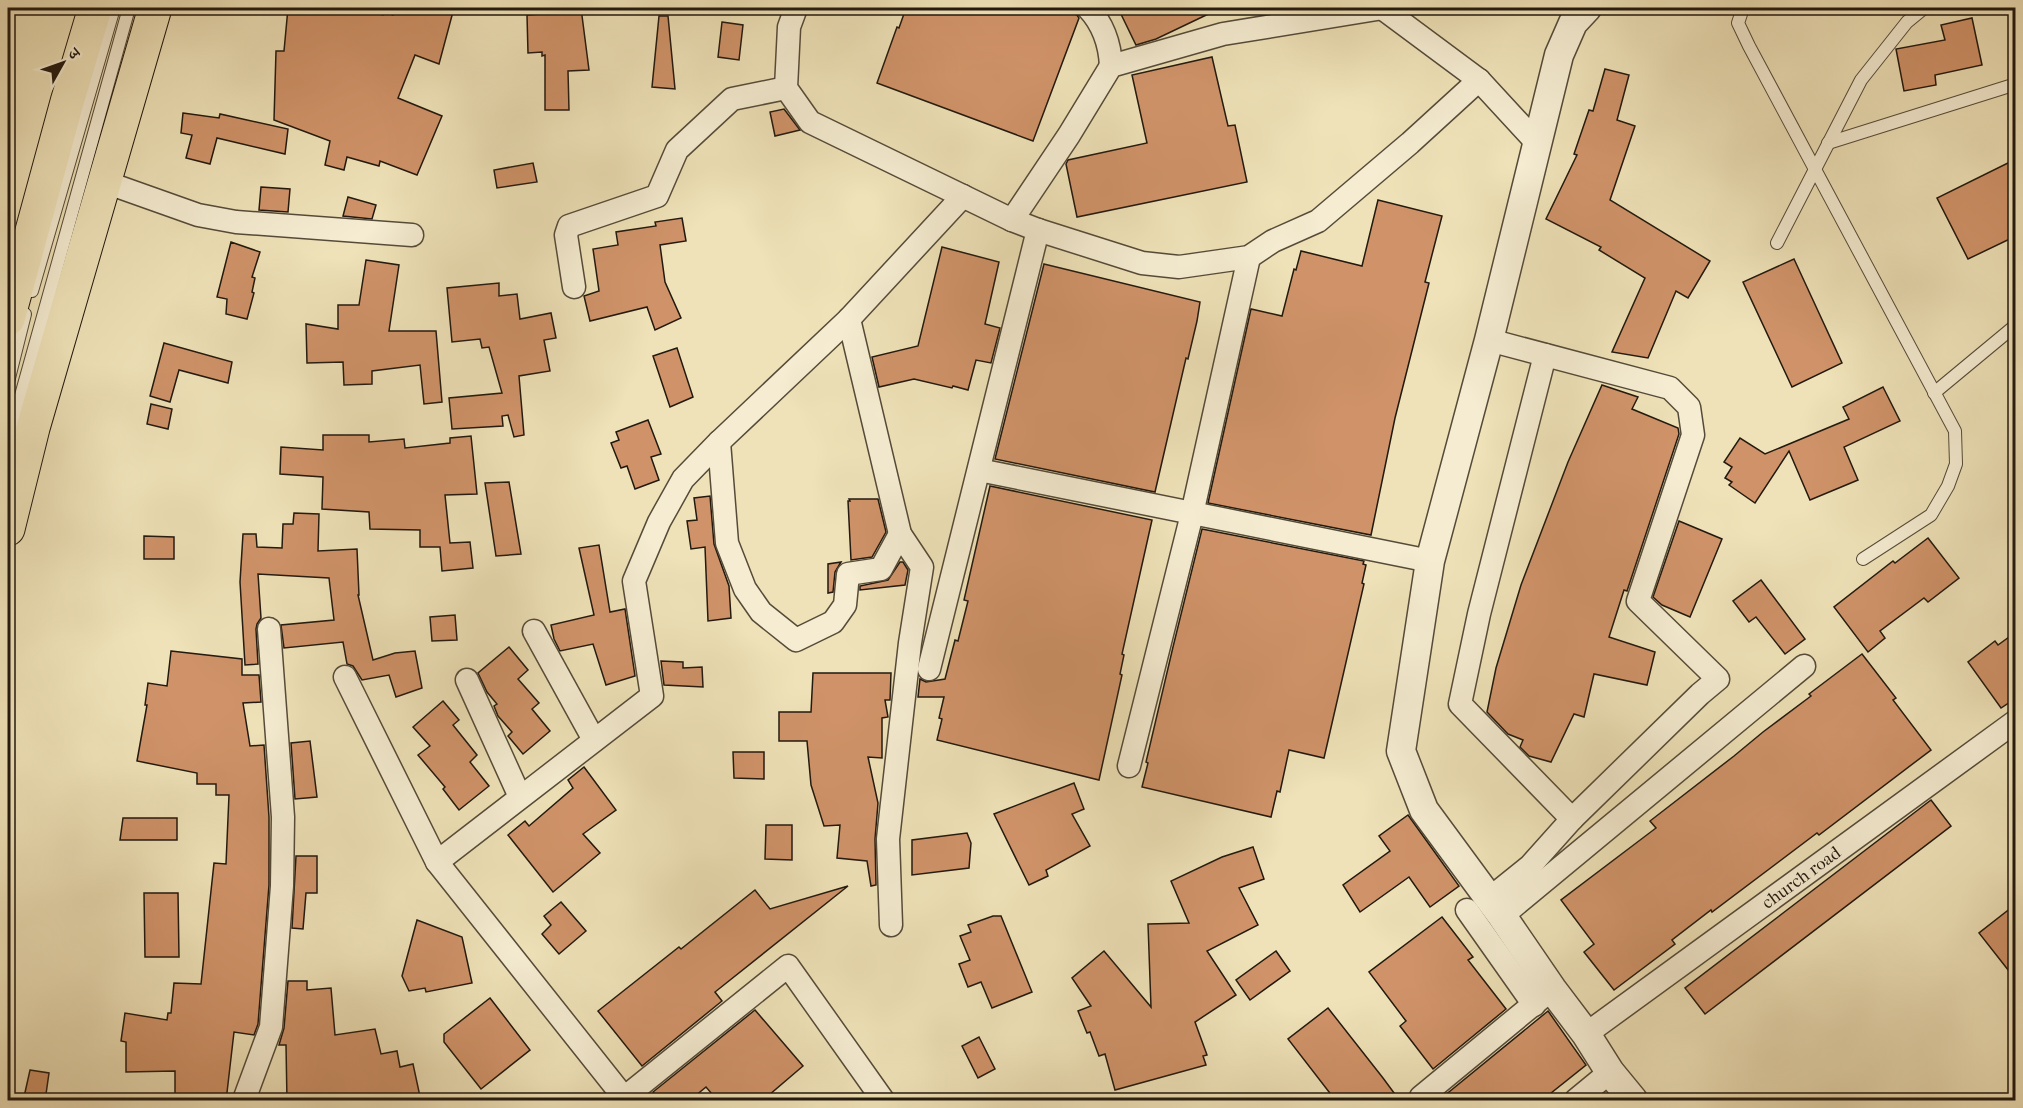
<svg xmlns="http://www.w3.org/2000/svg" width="2023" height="1108" viewBox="0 0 2023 1108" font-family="'IM FELL French Canon','Noto Serif Devanagari',serif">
<rect width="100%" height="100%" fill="#efe2b8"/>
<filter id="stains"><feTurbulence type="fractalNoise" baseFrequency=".00333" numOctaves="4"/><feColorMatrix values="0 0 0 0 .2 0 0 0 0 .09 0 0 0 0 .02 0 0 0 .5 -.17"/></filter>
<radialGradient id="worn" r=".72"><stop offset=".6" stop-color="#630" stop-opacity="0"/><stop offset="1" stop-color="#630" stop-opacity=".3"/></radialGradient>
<g fill="#d09369" stroke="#22190f" stroke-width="1.5">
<path d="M 288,8 L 356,8 L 383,15 L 385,12 L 393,15 L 396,8 L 454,8 L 439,64 L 415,55 L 398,98 L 442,116 L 417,175 L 380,161 L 379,166 L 347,157 L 344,170 L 325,165 L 330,141 L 274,120 L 276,51 L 284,51 Z"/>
<path d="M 555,8 L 581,8 L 589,70 L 568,71 L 569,110 L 545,110 L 545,55 L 542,56 L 542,52 L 528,53 L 527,15 L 554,13 Z"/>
<path d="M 906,8 L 1057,8 L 1077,15 L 1079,18 L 1033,141 L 877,83 L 897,27 L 899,28 Z"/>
<path d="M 1118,8 L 1221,8 L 1156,39 L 1136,45 Z"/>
<path d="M 659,16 L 668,16 L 675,89 L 652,87 Z"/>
<path d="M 1972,18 L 1982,65 L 1935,75 L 1936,85 L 1904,91 L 1896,49 L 1945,40 L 1941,25 Z"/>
<path d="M 722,22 L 743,25 L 739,60 L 718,57 Z"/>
<path d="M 1212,57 L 1228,126 L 1235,125 L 1247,182 L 1077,217 L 1066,164 L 1068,160 L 1147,143 L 1132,75 Z"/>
<path d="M 1605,69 L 1629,75 L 1617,120 L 1635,126 L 1610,200 L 1710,261 L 1688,298 L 1676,291 L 1648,358 L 1612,352 L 1645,278 L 1599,250 L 1601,247 L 1546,219 L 1577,155 L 1574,154 L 1589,110 L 1593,111 Z"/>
<path d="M 784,109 L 800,130 L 775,136 L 770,112 Z"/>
<path d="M 183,113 L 219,118 L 220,114 L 288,129 L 285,154 L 217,138 L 210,164 L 186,158 L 192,135 L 181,133 Z"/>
<path d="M 2016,159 L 2016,236 L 1968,259 L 1937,198 Z"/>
<path d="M 533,163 L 537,182 L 497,188 L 494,170 Z"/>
<path d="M 261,187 L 290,189 L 288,212 L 259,210 Z"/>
<path d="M 348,197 L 376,205 L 372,219 L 343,216 Z"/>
<path d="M 1378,200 L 1442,216 L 1425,282 L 1429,283 L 1395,418 L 1371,535 L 1208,503 L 1251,309 L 1282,316 L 1294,269 L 1296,270 L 1301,251 L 1362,266 Z"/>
<path d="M 682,218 L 686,241 L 660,245 L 665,282 L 681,318 L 655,330 L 647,307 L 590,321 L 584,296 L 599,291 L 593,249 L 618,245 L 616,232 L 656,226 L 655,222 Z"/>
<path d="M 231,242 L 260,252 L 252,277 L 255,278 L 252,292 L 254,293 L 247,319 L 226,314 L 227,299 L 217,297 Z"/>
<path d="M 942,247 L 999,262 L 985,324 L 1000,328 L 991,363 L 976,360 L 968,390 L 953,386 L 952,388 L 914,379 L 879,387 L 872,357 L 918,346 Z"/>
<path d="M 1794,259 L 1842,363 L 1792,387 L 1743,282 Z"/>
<path d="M 366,260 L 399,265 L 389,331 L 436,331 L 442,402 L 424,404 L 420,365 L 372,371 L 372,384 L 344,385 L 343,362 L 307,363 L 306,324 L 338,329 L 338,305 L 359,305 Z"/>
<path d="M 1044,264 L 1200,302 L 1197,321 L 1188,359 L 1186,358 L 1155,492 L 995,459 Z"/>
<path d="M 499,283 L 499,296 L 517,294 L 520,319 L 551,313 L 556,338 L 544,340 L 550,371 L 519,376 L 524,435 L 514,437 L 508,415 L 502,416 L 503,426 L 452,429 L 449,398 L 502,393 L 489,347 L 482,348 L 480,339 L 452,342 L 447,288 Z"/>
<path d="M 164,343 L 232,362 L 228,383 L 179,370 L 170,402 L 150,396 Z"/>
<path d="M 677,348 L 693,397 L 670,407 L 653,356 Z"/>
<path d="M 1602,385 L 1638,397 L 1632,409 L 1678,428 L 1679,434 L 1627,591 L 1624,590 L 1609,637 L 1655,652 L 1647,685 L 1594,674 L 1584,717 L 1574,714 L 1551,762 L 1529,756 L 1520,747 L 1523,740 L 1508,734 L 1487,712 L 1496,668 L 1521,585 L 1568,462 Z"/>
<path d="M 1883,387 L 1900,421 L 1844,447 L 1858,480 L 1810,500 L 1789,451 L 1755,503 L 1729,485 L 1732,482 L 1725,478 L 1732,467 L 1724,462 L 1740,438 L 1765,454 L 1849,419 L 1843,407 Z"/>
<path d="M 151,404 L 172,409 L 168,429 L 147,424 Z"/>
<path d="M 648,420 L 661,454 L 651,457 L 659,480 L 635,489 L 627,466 L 621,468 L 611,443 L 619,440 L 616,432 Z"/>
<path d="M 323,435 L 369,435 L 369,442 L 404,439 L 405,448 L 450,443 L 450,438 L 471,436 L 477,494 L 445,495 L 450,543 L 470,542 L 473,568 L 442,571 L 440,547 L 420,547 L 420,530 L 370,529 L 369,512 L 322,509 L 323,477 L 280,474 L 281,447 L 323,450 Z"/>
<path d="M 509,482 L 521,554 L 496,556 L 485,483 Z"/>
<path d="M 990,486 L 1152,520 L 1122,654 L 1124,655 L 1120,674 L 1122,675 L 1099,780 L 937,740 L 942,719 L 939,718 L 944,697 L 918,697 L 920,679 L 926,682 L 945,679 L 955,640 L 958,641 L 968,601 L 964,600 Z"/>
<path d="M 710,496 L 714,544 L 729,586 L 731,618 L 708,621 L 705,547 L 691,549 L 687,521 L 697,520 L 694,498 Z"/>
<path d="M 849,499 L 878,499 L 886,532 L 872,557 L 851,560 L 848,501 L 850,501 Z"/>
<path d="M 294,513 L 319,514 L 318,551 L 357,549 L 359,595 L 358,595 L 373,660 L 395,653 L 415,651 L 422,688 L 396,697 L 389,675 L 362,680 L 353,666 L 347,664 L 343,642 L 284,648 L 281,625 L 334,620 L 329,578 L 258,574 L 261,618 L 257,624 L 256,629 L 258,664 L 245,665 L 240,582 L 243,534 L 256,534 L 257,547 L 282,548 L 283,524 L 293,524 Z"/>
<path d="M 1679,521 L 1722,539 L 1690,617 L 1662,605 L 1653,597 Z"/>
<path d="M 1202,529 L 1364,561 L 1363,564 L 1366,565 L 1362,583 L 1364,584 L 1324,758 L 1289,750 L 1280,792 L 1277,791 L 1271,817 L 1142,787 L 1148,763 L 1146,762 L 1173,647 Z"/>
<path d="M 144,536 L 174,537 L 174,559 L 144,559 Z"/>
<path d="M 1928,538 L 1959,578 L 1928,602 L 1924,598 L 1880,631 L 1885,638 L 1868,652 L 1834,607 L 1893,561 L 1895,563 Z"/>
<path d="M 599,545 L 610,612 L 625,609 L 635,676 L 606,685 L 593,644 L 560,651 L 554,639 L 551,625 L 594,615 L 579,548 Z"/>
<path d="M 841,562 L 835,572 L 833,592 L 828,593 L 828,564 Z"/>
<path d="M 900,562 L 903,562 L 908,570 L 905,585 L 860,590 L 860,586 L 888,580 Z"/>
<path d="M 1761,580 L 1805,639 L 1785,654 L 1756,617 L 1749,622 L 1733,601 Z"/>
<path d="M 455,615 L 457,640 L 432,641 L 430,617 Z"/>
<path d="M 2016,632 L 2016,698 L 2001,708 L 1968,662 L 1995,641 L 1998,645 Z"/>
<path d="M 509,647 L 528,670 L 518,679 L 539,703 L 532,709 L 550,731 L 523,754 L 508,736 L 512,732 L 498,716 L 494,706 L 497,704 L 487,692 L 478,673 Z"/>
<path d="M 171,651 L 242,659 L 242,675 L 259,675 L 261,702 L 243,703 L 250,746 L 264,745 L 269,817 L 269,885 L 258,1024 L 254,1035 L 234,1032 L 226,1101 L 175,1101 L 175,1071 L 126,1072 L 126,1042 L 121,1041 L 125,1013 L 167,1020 L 168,1013 L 171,1013 L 174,983 L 201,984 L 214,863 L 226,864 L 229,795 L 216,795 L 216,784 L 197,784 L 197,773 L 137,761 L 147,705 L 145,705 L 148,683 L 167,686 Z"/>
<path d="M 1862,654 L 1896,698 L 1893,700 L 1931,750 L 1819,835 L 1817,833 L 1712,912 L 1711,910 L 1672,940 L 1675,944 L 1614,990 L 1584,952 L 1594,944 L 1561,900 L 1656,828 L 1650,821 L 1734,756 L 1763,732 L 1811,696 L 1809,694 Z"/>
<path d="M 661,661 L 683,662 L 683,668 L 702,667 L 703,687 L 664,685 Z"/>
<path d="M 813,673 L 891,673 L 890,700 L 885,700 L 888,717 L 882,718 L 882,758 L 868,757 L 878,803 L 875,839 L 876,885 L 871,886 L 867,861 L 837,858 L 840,825 L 824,826 L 811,785 L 807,741 L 779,741 L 779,712 L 811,712 Z"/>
<path d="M 443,701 L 459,720 L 453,725 L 477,755 L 470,762 L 489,786 L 459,810 L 443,789 L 445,787 L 418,755 L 430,746 L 413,727 Z"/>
<path d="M 310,741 L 317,797 L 295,799 L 291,743 Z"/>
<path d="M 733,752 L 764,752 L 764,779 L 734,778 Z"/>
<path d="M 584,767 L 616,810 L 583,834 L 600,853 L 553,892 L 508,835 L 525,821 L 529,826 L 573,788 L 568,780 Z"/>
<path d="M 1074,783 L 1084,809 L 1072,814 L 1090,846 L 1046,870 L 1048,876 L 1029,885 L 994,814 Z"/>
<path d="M 1931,800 L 1951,826 L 1705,1014 L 1685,988 Z"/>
<path d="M 1408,815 L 1459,886 L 1430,907 L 1409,877 L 1360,912 L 1343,885 L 1390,851 L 1379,836 Z"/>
<path d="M 123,818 L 177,818 L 177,840 L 120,840 Z"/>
<path d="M 766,825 L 792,825 L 792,860 L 765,859 Z"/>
<path d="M 967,833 L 971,843 L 969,868 L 912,875 L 912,840 Z"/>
<path d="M 1253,847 L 1264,879 L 1239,888 L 1258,925 L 1207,951 L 1236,995 L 1195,1022 L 1207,1055 L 1203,1056 L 1206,1065 L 1115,1090 L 1105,1054 L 1099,1056 L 1090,1032 L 1087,1033 L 1078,1011 L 1091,1006 L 1072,978 L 1104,951 L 1151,1007 L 1148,924 L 1189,923 L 1171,881 L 1222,857 Z"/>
<path d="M 296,856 L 317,856 L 317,893 L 306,893 L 303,929 L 292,928 Z"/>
<path d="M 848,886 L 715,992 L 722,1001 L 642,1066 L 598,1011 L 679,947 L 681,949 L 755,890 L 770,909 Z"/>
<path d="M 144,893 L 178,893 L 179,957 L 145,957 Z"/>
<path d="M 561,902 L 586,931 L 559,954 L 542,934 L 551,925 L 544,916 Z"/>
<path d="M 2016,904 L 2016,980 L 1979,933 Z"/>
<path d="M 993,916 L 1001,916 L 1032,992 L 992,1008 L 981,982 L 968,987 L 959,964 L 970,960 L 960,936 L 971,932 L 968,925 Z"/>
<path d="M 1442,917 L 1473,957 L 1468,960 L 1506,1009 L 1433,1069 L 1400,1026 L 1406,1021 L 1369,972 Z"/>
<path d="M 417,920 L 462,937 L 472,983 L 426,992 L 425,988 L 409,991 L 402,976 Z"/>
<path d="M 1276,951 L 1290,971 L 1250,1000 L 1236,980 Z"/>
<path d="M 288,981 L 307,981 L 307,990 L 331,988 L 335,1035 L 375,1029 L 381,1054 L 397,1051 L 400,1067 L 413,1064 L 421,1101 L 287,1101 L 286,1045 L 279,1045 L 284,1028 Z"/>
<path d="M 490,998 L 530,1050 L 481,1089 L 444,1042 L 444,1034 Z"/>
<path d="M 1328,1008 L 1383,1078 L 1400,1101 L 1336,1101 L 1288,1039 Z"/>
<path d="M 755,1010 L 803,1066 L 762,1101 L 718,1101 L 706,1087 L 689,1101 L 660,1101 L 653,1092 Z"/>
<path d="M 1548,1011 L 1586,1065 L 1541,1101 L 1438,1101 Z"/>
<path d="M 979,1037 L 995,1069 L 978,1078 L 962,1046 Z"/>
<path d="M 30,1070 L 49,1073 L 45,1101 L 24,1097 Z"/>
</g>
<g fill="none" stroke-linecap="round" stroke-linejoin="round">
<defs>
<g id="service">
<path d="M 1743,8 L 1738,23 L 1749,46 L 1955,431 L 1956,464 L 1948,486 L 1931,515 L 1863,559"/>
<path d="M 1828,143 L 2016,84"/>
<path d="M 1777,243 L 1861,80 L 1907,22 L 1924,8"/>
<path d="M 32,291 L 114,8"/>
<path d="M 8,382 L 25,314"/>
<path d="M 1934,393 L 2016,325"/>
<path d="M 8,442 L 129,8"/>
</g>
<g id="minor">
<path d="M 796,8 L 789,27 L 786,88 L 810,122 L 1012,220 L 1038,230 L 1142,263 L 1179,267 L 1249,257 L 1273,241 L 1318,221 L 1410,143 L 1479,80"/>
<path d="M 1088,8 C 1103,24 1110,45 1111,66"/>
<path d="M 1382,8 L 1479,80 L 1538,144"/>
<path d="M 105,182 L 198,215 L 236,222 L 412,235"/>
<path d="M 1012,220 L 1069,135 L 1111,66 L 1223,34 L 1383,8"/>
<path d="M 574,287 L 566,235 L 569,226 L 657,196 L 677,150 L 732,99 L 786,88"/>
<path d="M 849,319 L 900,534 L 922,567 L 910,643 L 888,839 L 891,925"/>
<path d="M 1545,355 L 1479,614 L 1460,704 L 1572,819"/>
<path d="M 719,442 L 727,543 L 745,589 L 761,612 L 796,640 L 833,622 L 845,605 L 848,574 L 881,569 L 900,534"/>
<path d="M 979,470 L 1430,561"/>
<path d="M 534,631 L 594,740"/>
<path d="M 929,669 L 1038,230"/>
<path d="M 345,677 L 437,862 L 626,1100"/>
<path d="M 467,680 L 520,797"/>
<path d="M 1129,766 L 1192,514 L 1249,257"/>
<path d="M 437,862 L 652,696 L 634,581 L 659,522 L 683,479 L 719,442 L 849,319 L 963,196"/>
<path d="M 1489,899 L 1530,866 L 1572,819 L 1700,694 L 1718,679 L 1638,601 L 1693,435 L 1689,407 L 1670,388 L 1489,340"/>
<path d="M 1467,910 L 1534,1005"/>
<path d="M 1502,916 L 1804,666"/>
<path id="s1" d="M 1586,1034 L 2016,721"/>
<path d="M 1421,1097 L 1552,989"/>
<path d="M 624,1098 L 788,966 L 883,1100"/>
<path d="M 244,1100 L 271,1027 L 282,886 L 283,817 L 269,629"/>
<path d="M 1576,1100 L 1610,1072"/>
</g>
<path id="tertiary" d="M 1587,8 L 1573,23 L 1559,55 L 1489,340 L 1430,561 L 1401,751 L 1424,810 L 1502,916 L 1552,989 L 1586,1034 L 1610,1072 L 1633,1100"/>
<g id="primary">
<path d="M 8,319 L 67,102 L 95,8"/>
<path d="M 8,529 L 33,428 L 155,8"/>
</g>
</defs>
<use href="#service" stroke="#554b39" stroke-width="14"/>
<use href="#minor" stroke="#554b39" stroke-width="25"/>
<use href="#tertiary" stroke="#554b39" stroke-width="31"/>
<use href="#primary" stroke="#22190f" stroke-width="35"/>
<use href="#service" stroke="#f5ecd1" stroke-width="12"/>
<use href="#minor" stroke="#f5ecd1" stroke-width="22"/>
<use href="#tertiary" stroke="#f5ecd1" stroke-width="28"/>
<use href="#primary" stroke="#efe2b8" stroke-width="33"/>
</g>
<g text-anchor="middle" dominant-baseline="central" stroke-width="6" stroke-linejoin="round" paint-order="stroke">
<g font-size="18" fill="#22190f" stroke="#f5ecd1">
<text stroke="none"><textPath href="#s1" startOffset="266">church road</textPath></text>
</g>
</g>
<rect width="2023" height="1108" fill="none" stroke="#efe2b8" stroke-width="30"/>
<rect x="9" y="9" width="2005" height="1090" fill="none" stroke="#22190f" stroke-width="3"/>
<rect x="15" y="15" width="1993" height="1078" fill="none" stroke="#22190f" stroke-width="1.5"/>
<g transform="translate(63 63) rotate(50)" stroke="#f5ecd1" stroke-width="4.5" paint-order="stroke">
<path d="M0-4.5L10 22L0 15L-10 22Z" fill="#22190f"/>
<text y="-9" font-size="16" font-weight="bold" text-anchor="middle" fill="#22190f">उ</text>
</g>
<rect width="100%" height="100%" filter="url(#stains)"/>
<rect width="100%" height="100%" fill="url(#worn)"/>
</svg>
